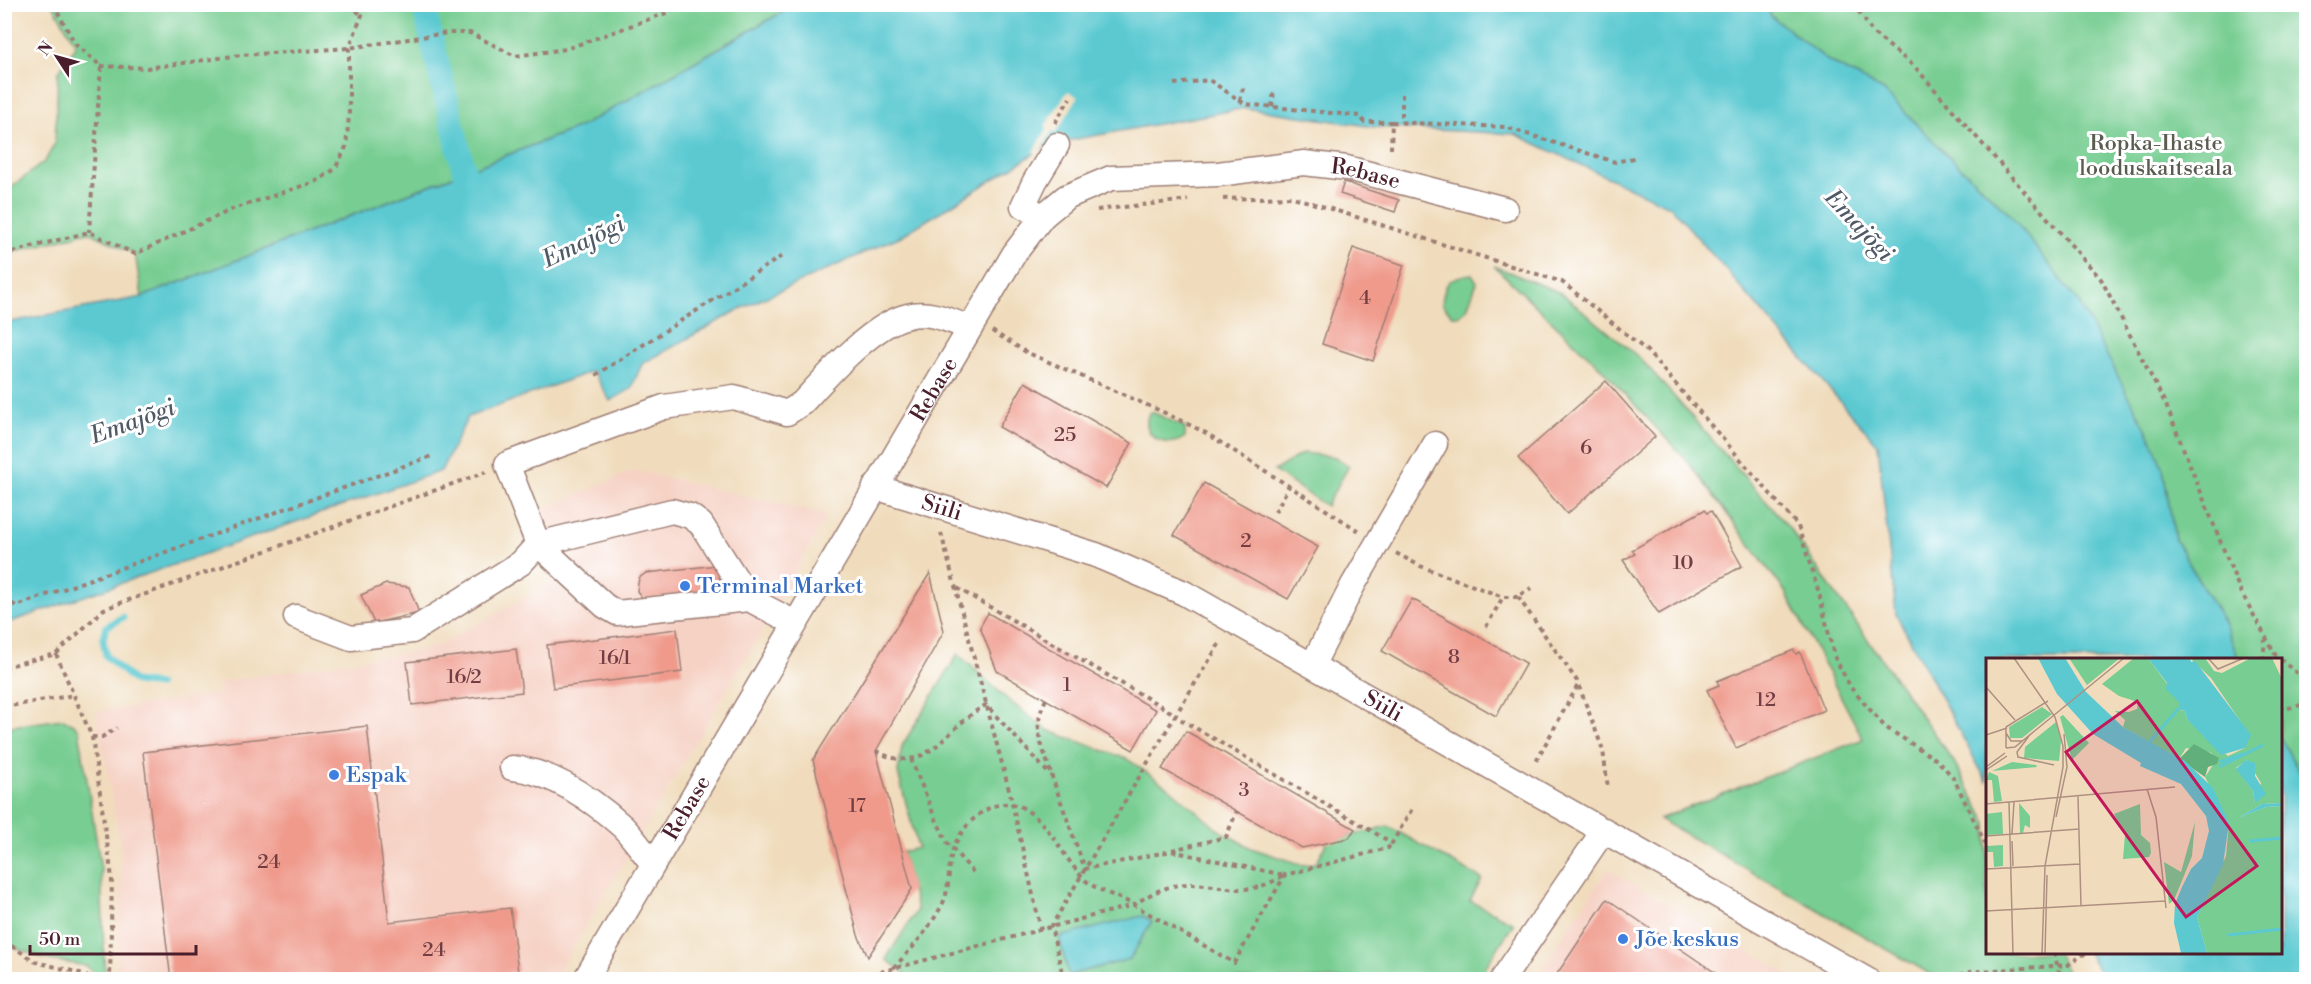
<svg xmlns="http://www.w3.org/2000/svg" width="2311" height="984" viewBox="0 0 2311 984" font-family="'Libre Bodoni',serif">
<rect width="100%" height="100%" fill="#fff"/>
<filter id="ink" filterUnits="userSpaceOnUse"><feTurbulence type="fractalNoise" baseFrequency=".0167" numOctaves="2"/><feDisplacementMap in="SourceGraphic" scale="12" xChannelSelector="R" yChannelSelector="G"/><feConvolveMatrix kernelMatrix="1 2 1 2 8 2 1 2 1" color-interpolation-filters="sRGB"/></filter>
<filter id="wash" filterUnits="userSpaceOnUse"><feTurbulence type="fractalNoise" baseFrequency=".008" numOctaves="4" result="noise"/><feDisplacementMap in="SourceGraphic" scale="24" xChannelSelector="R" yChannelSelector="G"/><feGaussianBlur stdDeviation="1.35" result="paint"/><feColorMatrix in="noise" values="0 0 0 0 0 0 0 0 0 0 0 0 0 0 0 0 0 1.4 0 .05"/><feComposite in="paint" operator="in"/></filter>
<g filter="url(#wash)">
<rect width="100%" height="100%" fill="#f0dcbc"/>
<g fill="#f6d2c5">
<path d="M 634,470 L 827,515 L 752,648 L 554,979 L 121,979 L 117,976 L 122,851 L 96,712 L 219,694 L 219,682 L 405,653 L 438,646 L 552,583 L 540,511 Z"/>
<path d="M 1607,869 L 1797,979 L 1535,980 Z"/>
</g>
<g fill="#77cd92" stroke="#60765e" stroke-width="1.5">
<path d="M 53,5 L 795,5 L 582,126 L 142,297 L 135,254 L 89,232 L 5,254 L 5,192 L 45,161 L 55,143 L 58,73 L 76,45 Z"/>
<path d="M 1765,5 L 2306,5 L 2306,784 L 2280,737 L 2280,660 L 2239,660 L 2225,624 L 2175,540 L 2163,469 L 2008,212 L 1946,154 L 1884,91 L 1830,62 L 1771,16 Z"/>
<path d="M 1494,266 L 1561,293 L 1641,359 L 1787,525 L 1954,762 L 1987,823 L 1987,952 L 2057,953 L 2069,974 L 2069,979 L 1939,979 L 1659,819 L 1863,739 L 1786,593 L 1689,463 L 1599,366 Z"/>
<path d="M 1472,274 L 1477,282 L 1467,309 L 1459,316 L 1452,315 L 1442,304 C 1444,281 1450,277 1472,274 Z"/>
<path d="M 1152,412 L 1185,427 L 1185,437 C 1167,451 1139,436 1149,413 Z"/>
<path d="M 1303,453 L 1335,457 L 1349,466 L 1326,506 L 1274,471 Z"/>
<path d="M 958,654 L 1007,699 L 1047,730 L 1127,759 L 1172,790 L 1217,829 L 1251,848 L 1303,865 L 1316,863 L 1327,842 L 1388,826 L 1482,879 L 1470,901 L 1514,923 L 1478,979 L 913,980 L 886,959 L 917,910 L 902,852 L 918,848 L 898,773 L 902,746 Z"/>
<path d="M 63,719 L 74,724 L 79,730 L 101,869 L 105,979 L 101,979 L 86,966 L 45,959 L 5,944 L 5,727 Z"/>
</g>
<g fill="#5cc9d1" stroke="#53747e" stroke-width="1.5">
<path d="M 1765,4 L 1771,16 L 1830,62 L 1884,91 L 1946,154 L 2008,212 L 2079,303 L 2151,438 L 2163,469 L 2175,540 L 2225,624 L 2239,660 L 1987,660 L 1987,782 L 1896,614 L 1878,445 L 1671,207 L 1515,134 L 1375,127 L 1245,108 L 1050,144 L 901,236 L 740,309 L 642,364 L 631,389 L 610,401 L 593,371 L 468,417 L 441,471 L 5,624 L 5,323 L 142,297 L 582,126 L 795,5 Z"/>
<path d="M 2280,737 L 2306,784 L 2306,979 L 2104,979 L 2088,953 L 2280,952 Z"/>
<path d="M 1142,916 L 1152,921 L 1130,959 L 1069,975 L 1059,937 Z"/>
</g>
<path fill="#f0dcbc" d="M 1068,91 L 1078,97 L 1056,133 L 1052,131 L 1038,155 L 1033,152 L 1048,128 L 1045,126 Z"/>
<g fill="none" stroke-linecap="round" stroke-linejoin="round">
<path stroke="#5cc9d1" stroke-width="7" d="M 123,617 L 106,627 L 103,639 L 106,656 L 135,682 L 158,685"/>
<path stroke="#5cc9d1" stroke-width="24" d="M 423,4 L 472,203"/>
</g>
<g id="blocks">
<g fill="#ef9a8b">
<path d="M 1344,182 L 1399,200 L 1395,212 L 1340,194 Z"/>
<path d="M 1353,248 L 1404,265 L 1373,361 L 1322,344 Z"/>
<path d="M 1606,381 L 1655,437 L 1567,514 L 1518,458 Z"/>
<path d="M 1025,382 L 1132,443 L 1106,488 L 999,427 Z"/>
<path d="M 1204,483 L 1318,547 L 1288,599 L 1174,535 Z"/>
<path d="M 1704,510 L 1707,513 L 1711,511 L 1742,566 L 1659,614 L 1623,560 L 1635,554 L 1632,550 Z"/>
<path d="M 717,565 L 722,591 L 643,599 L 637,591 L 639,578 L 646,573 Z"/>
<path d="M 930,573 L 944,631 L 876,751 L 912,889 L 868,957 L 858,935 L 813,760 Z"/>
<path d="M 386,584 L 409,587 L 419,613 L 374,623 L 361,595 Z"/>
<path d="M 1412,599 L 1526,663 L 1496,716 L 1382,651 Z"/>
<path d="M 988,613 L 1156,710 L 1133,750 L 997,671 L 980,627 Z"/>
<path d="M 677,629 L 682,672 L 553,688 L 547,645 Z"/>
<path d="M 516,649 L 522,692 L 412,705 L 407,662 Z"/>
<path d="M 1794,650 L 1796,654 L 1800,652 L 1824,710 L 1736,748 L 1707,690 L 1719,685 L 1717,681 Z"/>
<path d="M 367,726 L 389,922 L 510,908 L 518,972 L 455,980 L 171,980 L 143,752 Z"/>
<path d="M 1186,731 L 1355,829 L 1349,838 L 1302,848 L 1162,769 Z"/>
<path d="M 1607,899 L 1726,980 L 1553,980 Z"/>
</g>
</g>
</g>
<g filter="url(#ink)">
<use href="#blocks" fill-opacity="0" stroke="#9d7e74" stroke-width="1.5"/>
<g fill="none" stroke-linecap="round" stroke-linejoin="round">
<defs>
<g id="minor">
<path d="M 1043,216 L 1023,206 L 1035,181 L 1057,145"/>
<path id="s1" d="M 875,487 L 1096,555 L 1184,593 L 1867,980"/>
<path d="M 296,617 L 351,638 L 412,631 L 521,563 L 538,544 L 605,606 L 617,613 L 749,599"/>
<path d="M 795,623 L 749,599 L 701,524 L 690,516 L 672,511 L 538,544 L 507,464 L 664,407 L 734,397 L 787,413 L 802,403 C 827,376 872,324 908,316 C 928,310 951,321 970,328"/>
<path d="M 1313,664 L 1353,585 L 1435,444"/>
<path d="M 512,768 C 552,771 594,801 623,827 C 634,838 643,852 653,864"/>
<path id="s2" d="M 585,980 L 1014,254 L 1043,216 L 1066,197 L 1111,178 L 1218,174 L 1304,163 L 1347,168 L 1505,209"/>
<path d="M 1502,980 L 1604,830"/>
</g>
</defs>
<use href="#minor" stroke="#9d7e74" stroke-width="27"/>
<g stroke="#9d7e74" stroke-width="4" stroke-dasharray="4.5 4.5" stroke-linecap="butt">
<path d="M 53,4 L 76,45 L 101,66 L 89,232"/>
<path d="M 350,4 L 361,15"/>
<path d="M 1854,4 L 1873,33 L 1915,67 L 2101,279 L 2166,405 L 2239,588 L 2276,656 L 2299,675 L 2306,688"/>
<path d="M 101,66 L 147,68 L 241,55 L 349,48 L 447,33 L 470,33 L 515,56 L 566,49 L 669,12 L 679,4"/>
<path d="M 1174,84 L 1209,80 L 1245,104 L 1360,116 L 1364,122 L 1392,122 L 1391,149"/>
<path d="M 1402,94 L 1402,122"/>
<path d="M 1240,101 L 1243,88"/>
<path d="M 1272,107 L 1274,90"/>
<path d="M 1392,122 L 1505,127 L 1615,162 L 1638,157"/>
<path d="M 1055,123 L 1070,98"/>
<path d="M 1223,199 L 1293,197 L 1562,282 L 1647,351 L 1798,526 L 1819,593 L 1834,656 L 1851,688 L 1885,727 L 1937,760 L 1953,777 L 1987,847"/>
<path d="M 1097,210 L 1188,200"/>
<path d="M 4,254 L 89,232 L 135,254 L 233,209 L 317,181 L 335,169 L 346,147 L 349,116 L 349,48 L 362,15 L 361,4"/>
<path d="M 992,331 L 1026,352 L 1163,412 L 1206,433 L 1359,531"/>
<path d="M 596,375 L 782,256"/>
<path d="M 1275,512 L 1289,486"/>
<path d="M 941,533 L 1010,794 L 1041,930"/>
<path d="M 1396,553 L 1420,566 L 1503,597 L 1518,597 L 1531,588"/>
<path d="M 957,588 L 1171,712 L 1175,716 L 1221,641"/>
<path d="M 1518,597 L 1577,681 L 1578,685 L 1536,761"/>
<path d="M 4,599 L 16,606 L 432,456"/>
<path d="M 1486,627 L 1503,597"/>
<path d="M 56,654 L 92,737 L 112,878 L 110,980"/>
<path d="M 2263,660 L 2265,640"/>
<path d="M 4,667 L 56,654 L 104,609 L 486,472"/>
<path d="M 1579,686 L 1603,750 L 1608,788"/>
<path d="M 1046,699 C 1031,731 1042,742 1051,774"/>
<path d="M 2280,706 L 2284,709 L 2306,704"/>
<path d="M 4,707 L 75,695"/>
<path d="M 92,737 L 102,737 L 117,728"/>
<path d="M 876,751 C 929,780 946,725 986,705 L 1052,777 L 1085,869 L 1171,851 L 1284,875"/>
<path d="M 911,759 L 933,813 L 948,844 L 975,874"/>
<path d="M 1172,850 L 1226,837 L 1237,811"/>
<path d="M 4,941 L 36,962 L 84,974 L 91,980"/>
<path d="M 2054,952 L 2061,980"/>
<path d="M 893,968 C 913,948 930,928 943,903 C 951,885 947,867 953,850 C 961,824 995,792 1023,808 C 1052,825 1062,857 1085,880 C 1099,892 1118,896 1134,905 C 1150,893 1170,884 1190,884 C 1229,885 1247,899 1284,875"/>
<path d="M 880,972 L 1134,905 L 1234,963 L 1285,875 L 1388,848 L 1392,843"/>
<path d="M 1951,978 L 1967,972 L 2068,965 L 2087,952"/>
<path d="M 1064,980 L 1051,927 L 1175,716 L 1392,843 L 1412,809"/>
</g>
<use href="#minor" stroke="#fff" stroke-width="24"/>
</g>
</g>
<g fill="#3f7fe0" stroke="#fff" stroke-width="2">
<circle cx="685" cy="586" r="6"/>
<circle cx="334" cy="775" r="6"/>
<circle cx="1623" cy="939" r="6"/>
</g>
<g text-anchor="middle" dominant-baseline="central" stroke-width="6" stroke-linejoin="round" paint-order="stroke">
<g font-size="20" fill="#733e43">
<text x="1365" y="298">4</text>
<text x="1065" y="435">25</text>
<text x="1586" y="448">6</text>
<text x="1246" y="541">2</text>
<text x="1683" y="563">10</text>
<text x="1454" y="657">8</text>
<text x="615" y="658">16/1</text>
<text x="464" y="677">16/2</text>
<text x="1067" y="685">1</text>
<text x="1766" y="700">12</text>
<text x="1244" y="790">3</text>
<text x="857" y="806">17</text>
<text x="269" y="862">24</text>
<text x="434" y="950">24</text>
</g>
<g font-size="22" fill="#5a5c4f" stroke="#fff">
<text x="2156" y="143">Ropka-Ihaste<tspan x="2156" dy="25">looduskaitseala</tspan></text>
</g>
<g font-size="22" fill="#4a1f2b" stroke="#fff">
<text stroke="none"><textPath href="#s2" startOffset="1226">Rebase</textPath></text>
<text stroke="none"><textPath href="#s2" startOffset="686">Rebase</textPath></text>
<text stroke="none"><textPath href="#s1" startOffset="70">Siili</textPath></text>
<text stroke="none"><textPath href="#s1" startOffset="556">Siili</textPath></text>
<text stroke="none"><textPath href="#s2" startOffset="200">Rebase</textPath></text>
</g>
<g font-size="22" fill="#366cbe" stroke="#fff" text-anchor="start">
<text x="697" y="586">Terminal Market</text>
<text x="346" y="775">Espak</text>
<text x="1635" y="939">Jõe keskus</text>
</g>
<g font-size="24" font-style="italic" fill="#505a65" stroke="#fff">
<text transform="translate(1859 226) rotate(47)">Emajõgi</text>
<text transform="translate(584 242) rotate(-26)">Emajõgi</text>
<text transform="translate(133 422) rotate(-20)">Emajõgi</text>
</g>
</g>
<g transform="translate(1986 658)">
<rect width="296" height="296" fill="#f0dcbc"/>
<path d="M 83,0 L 134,0 L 101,27 ZM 148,0 L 162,0 L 195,45 L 194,52 L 199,53 L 201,61 L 242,98 L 259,90 L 261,73 L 225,20 L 204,0 L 219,0 L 228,13 L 236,15 L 265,0 L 286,0 L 295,19 L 295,145 L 276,146 L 252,160 L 280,149 L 295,148 L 295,295 L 221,295 L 211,259 L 240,198 L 243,165 L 219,119 L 227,107 L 226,95 L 200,90 L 193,101 L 137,69 L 139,62 L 129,53 L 143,54 L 151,51 L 152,44 L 133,38 L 116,26 ZM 261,102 L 275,125 L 269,145 L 267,133 L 250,110 ZM 56,49 L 66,56 L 36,80 L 24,80 L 23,69 ZM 77,57 L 103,85 L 86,102 L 74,59 ZM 70,64 L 75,83 L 73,103 L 38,100 L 39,89 ZM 26,104 L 50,107 L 51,109 L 6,113 ZM 3,114 L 12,118 L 16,143 L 8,144 L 6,122 L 0,122 ZM 33,145 L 44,158 L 44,170 L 39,167 L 37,175 L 34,175 ZM 154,146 L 155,177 L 164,185 L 165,195 L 163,199 L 137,201 L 139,177 L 128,156 ZM 16,154 L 17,176 L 0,177 L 0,156 ZM 209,164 L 206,198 L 188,242 L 183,246 L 178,204 L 195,214 ZM 17,187 L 17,208 L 8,209 L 7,194 L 0,194 L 0,188 Z" fill="#77cd92" fill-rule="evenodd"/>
<path d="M 208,86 L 233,100 L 231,106 L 222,109 L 219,119 L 193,101 Z" fill="#61b07c"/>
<path d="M 52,0 L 79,0 L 100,34 L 137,69 L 199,103 L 227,130 L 243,165 L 237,207 L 211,259 L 221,295 L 195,295 L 188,265 L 189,246 L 196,229 L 205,211 L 216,200 L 223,173 L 220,158 L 195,126 L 154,108 L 155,105 L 107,76 L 71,36 ZM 162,0 L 204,0 L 205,4 L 209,3 L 265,77 L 259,90 L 235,97 L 201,61 L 199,53 L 192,51 L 194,45 L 180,31 L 181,25 ZM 260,102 L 269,105 L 269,118 L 280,136 L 269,145 L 267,133 L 250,111 ZM 295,145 L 295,148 L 280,149 L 252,160 L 276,146 Z" fill="#5cc9d1"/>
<path fill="none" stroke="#5cc9d1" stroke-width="3" d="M 160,88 L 192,51M 233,104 L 257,96M 233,109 L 277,87M 264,183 L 296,180M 242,277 L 296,271"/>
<path fill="none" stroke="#ae9082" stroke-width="1.5" d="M 28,0 L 69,59 L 77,88 L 77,109 L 59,208 L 56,296M 222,0 L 232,11 L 258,0M 0,29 L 29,62M 20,75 L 25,83 L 36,83M 0,77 L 21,70M 43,78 L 31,94 L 32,99 L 68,107M 20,90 L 29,89 L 138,0M 20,90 L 20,69 L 62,43M 0,109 L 19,95M 0,112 L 21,98M 161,131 L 170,159 L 180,250M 92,138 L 95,248M 23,144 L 27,296M 0,146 L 189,129M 70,159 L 81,109 L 78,76M 26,176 L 28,144M 0,178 L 93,171M 26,183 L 27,208M 0,211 L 94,206M 0,253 L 179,243M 59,296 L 61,217"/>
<path fill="#c2185b" fill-opacity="0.15" stroke="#c2185b" stroke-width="3" d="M 151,43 L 271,208 L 200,259 L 80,94 Z"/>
<rect width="296" height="296" fill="none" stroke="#4a1f2b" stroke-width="3"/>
</g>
<rect width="2311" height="984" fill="none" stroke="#fff" stroke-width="24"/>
<g transform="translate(57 57) rotate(306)" stroke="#ffffff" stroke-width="4.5" paint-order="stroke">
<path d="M0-4.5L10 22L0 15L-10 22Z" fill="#4a1f2b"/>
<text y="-9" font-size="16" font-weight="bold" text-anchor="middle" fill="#4a1f2b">N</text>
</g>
<path d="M30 945v9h166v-9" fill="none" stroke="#4a1f2b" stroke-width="3"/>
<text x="39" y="945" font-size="18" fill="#4a1f2b" stroke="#ffffff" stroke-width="4.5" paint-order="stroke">50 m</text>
</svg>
